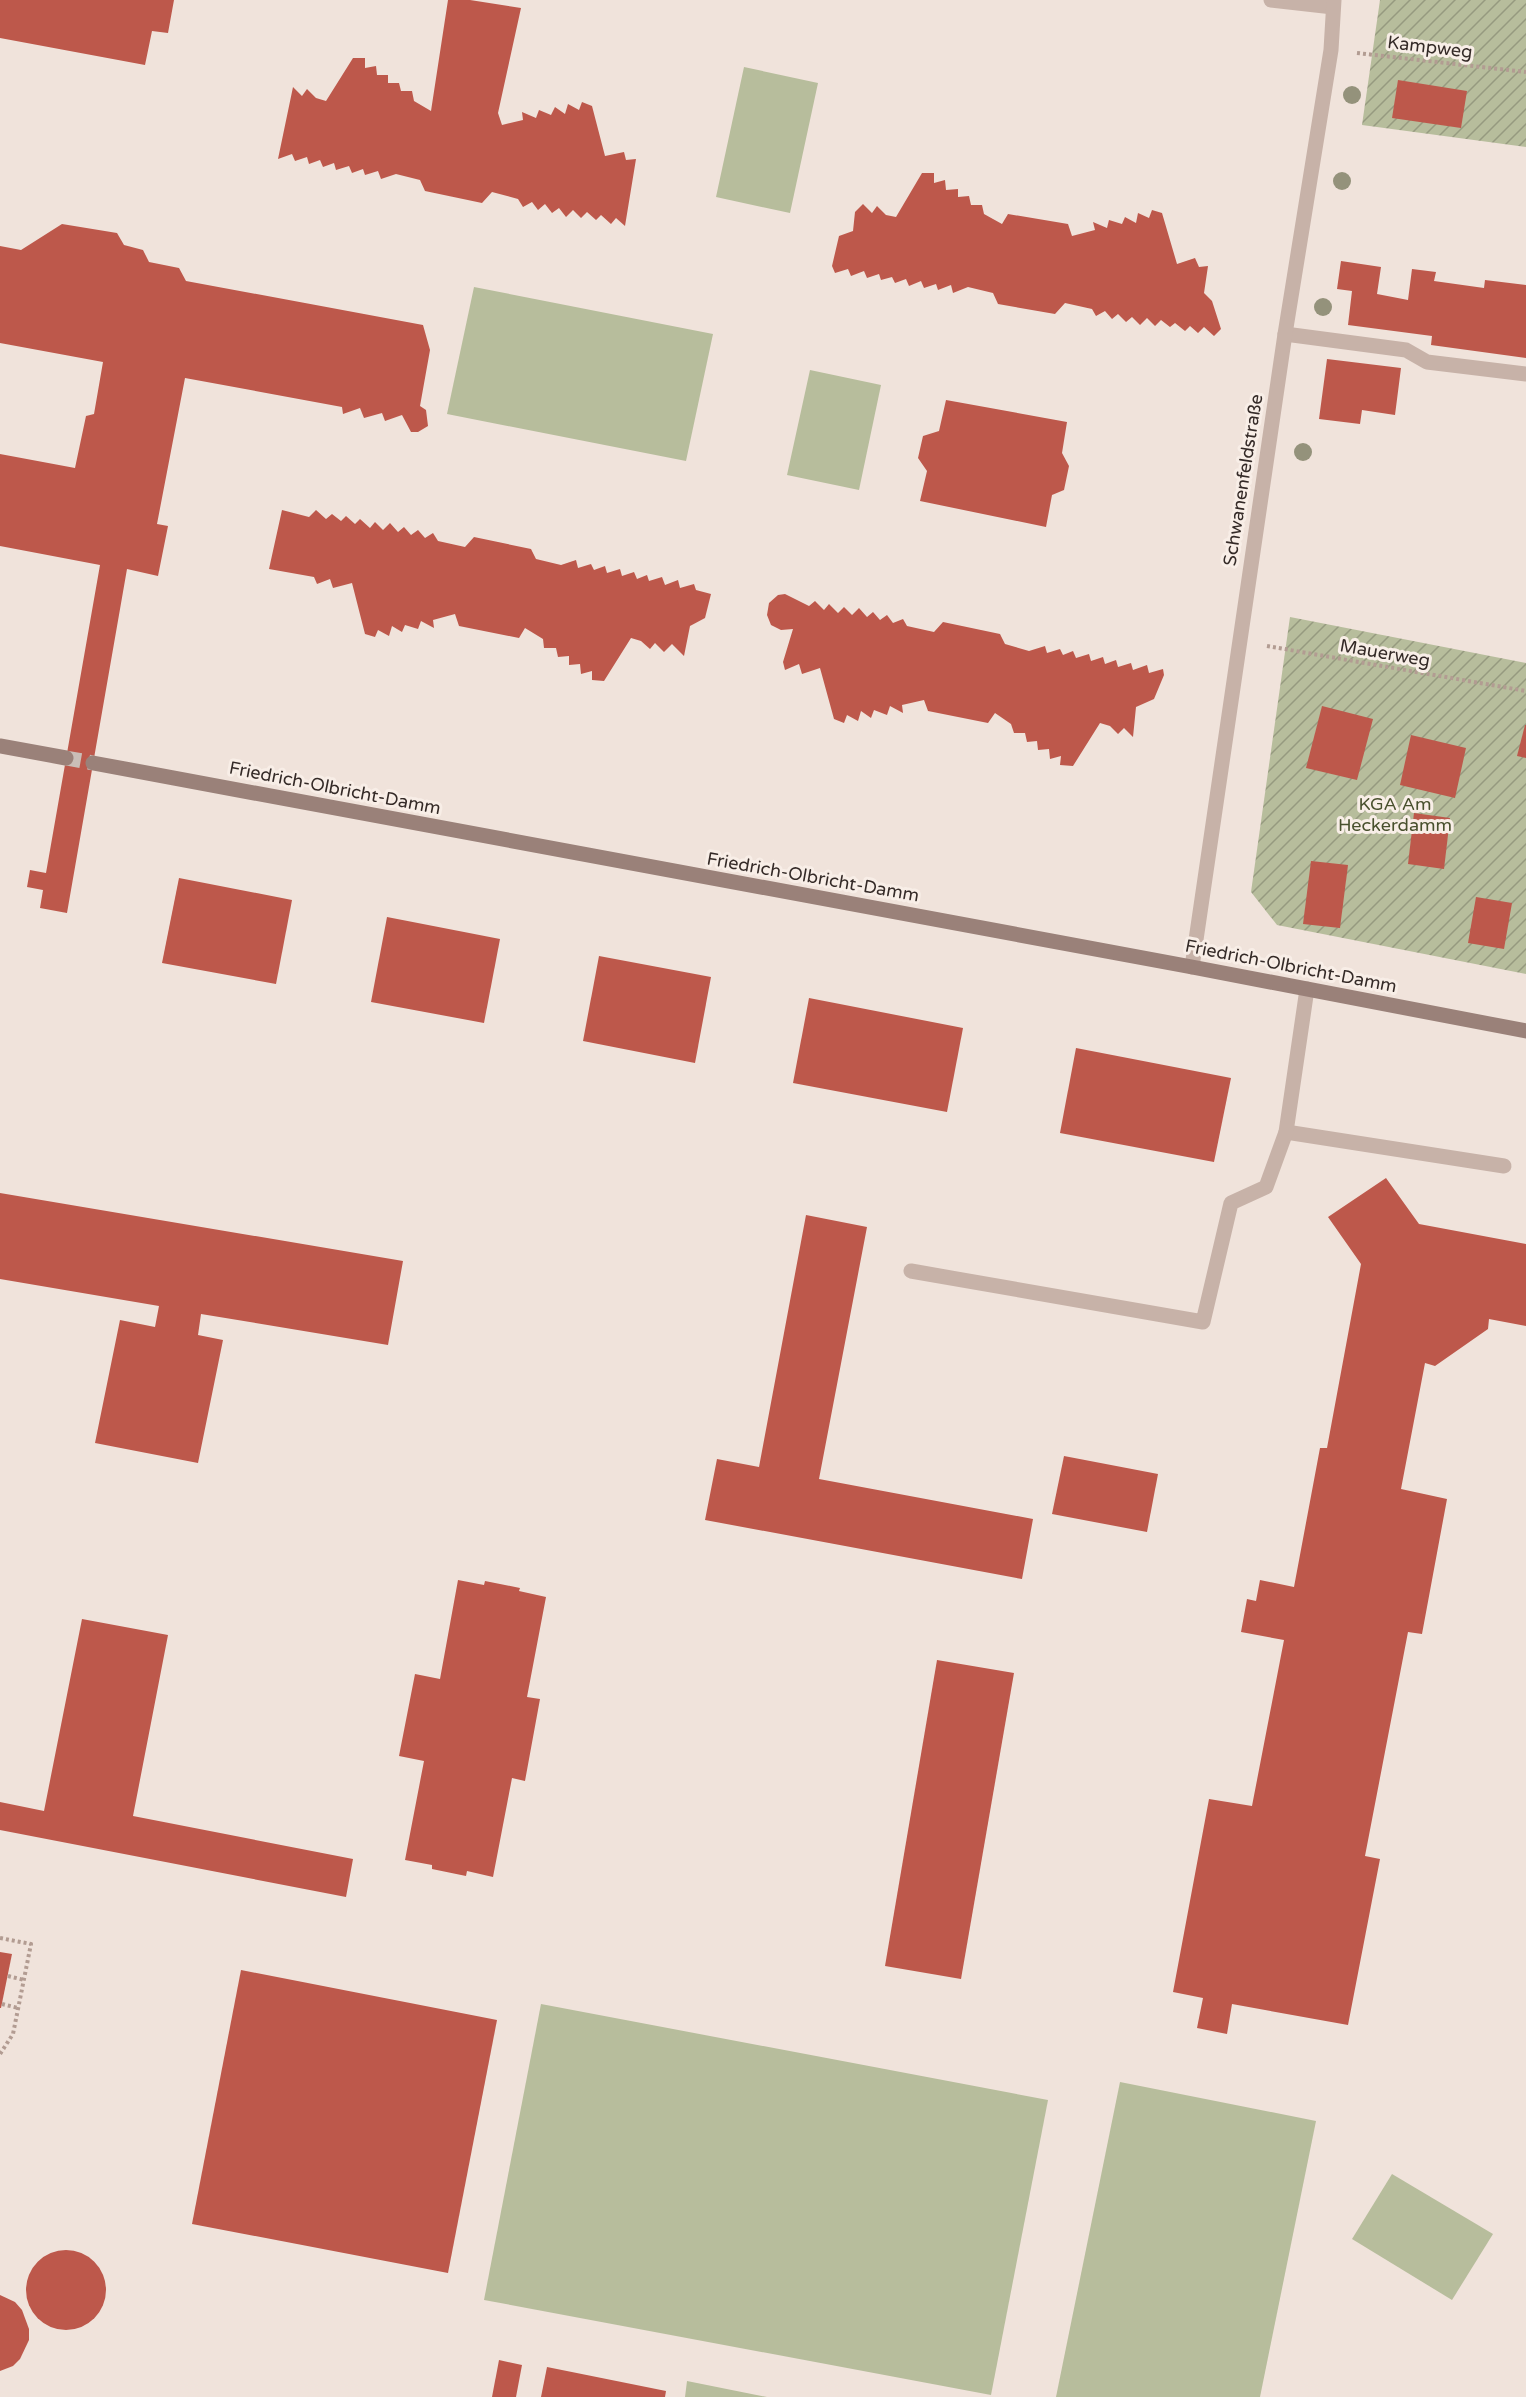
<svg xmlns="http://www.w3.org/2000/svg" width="1526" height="2397" viewBox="0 0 1526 2397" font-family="'Varela Round',sans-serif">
<defs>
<pattern id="garden-furrows" width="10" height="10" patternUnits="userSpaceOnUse" patternTransform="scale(1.5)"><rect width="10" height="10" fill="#b7bd9c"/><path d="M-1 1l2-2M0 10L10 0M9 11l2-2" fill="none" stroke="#969a7f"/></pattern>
</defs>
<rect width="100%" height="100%" fill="#f0e3db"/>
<g fill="#b7bd9c">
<path d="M 744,67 L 818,83 L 790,213 L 716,197 Z"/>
<path d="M 474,287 L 713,334 L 686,461 L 447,414 Z"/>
<path d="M 810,370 L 881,385 L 859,490 L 787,475 Z"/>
<path d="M 541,2004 L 1048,2100 L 991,2395 L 484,2300 Z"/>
<path d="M 1120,2082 L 1316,2121 L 1260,2397 L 1056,2397 Z"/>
<path d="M 1392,2174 L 1493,2234 L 1452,2300 L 1352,2239 Z"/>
<path d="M 687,2381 L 767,2397 L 685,2397 Z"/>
</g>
<g fill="url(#garden-furrows)">
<path d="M 1380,0 L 1526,0 L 1526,147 L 1362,125 Z"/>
<path d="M 1290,617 L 1526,663 L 1526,974 L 1277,925 L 1251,892 Z"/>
</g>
<g fill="#bd584b">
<path d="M 0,0 L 174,0 L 168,33 L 152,31 L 145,65 L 0,38 Z"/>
<path d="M 448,0 L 470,0 L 521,8 L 498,113 L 502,125 L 523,120 L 522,112 L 536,118 L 539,110 L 551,115 L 555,107 L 565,114 L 568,104 L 579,110 L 582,102 L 592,106 L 605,156 L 624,152 L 626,160 L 636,159 L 625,226 L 616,218 L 611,224 L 601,215 L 596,220 L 587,212 L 581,218 L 573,210 L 566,217 L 559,208 L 552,213 L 545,204 L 538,210 L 532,202 L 523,207 L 518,199 L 492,192 L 482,203 L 425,191 L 420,180 L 396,174 L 381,179 L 378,171 L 365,175 L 363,169 L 352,173 L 349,166 L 336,170 L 334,163 L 323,167 L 320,160 L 309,164 L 307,157 L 295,161 L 292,154 L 278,159 L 293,87 L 302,96 L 307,89 L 316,98 L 326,101 L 353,58 L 365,58 L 365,68 L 376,66 L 377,75 L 388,75 L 388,83 L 399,83 L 401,91 L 412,91 L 414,101 L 431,111 Z"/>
<path d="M 1398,80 L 1467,91 L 1461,128 L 1392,118 Z"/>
<path d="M 922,173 L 934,173 L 934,183 L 945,180 L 946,190 L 958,189 L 958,197 L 969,196 L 971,205 L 982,205 L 984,214 L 1002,224 L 1008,214 L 1068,224 L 1072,236 L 1095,230 L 1093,222 L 1107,228 L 1109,220 L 1122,224 L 1125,217 L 1136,223 L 1138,213 L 1149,218 L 1152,210 L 1162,213 L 1177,264 L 1195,258 L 1199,267 L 1208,266 L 1204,293 L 1212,301 L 1221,329 L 1214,336 L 1204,327 L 1198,333 L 1190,326 L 1185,331 L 1175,323 L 1170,327 L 1161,320 L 1155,326 L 1147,318 L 1140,325 L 1132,317 L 1126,322 L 1118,314 L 1112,319 L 1105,311 L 1096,316 L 1092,309 L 1065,303 L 1055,314 L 998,304 L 993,293 L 968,287 L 953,293 L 951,285 L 938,290 L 936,284 L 924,288 L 921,281 L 909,286 L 906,279 L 895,283 L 892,277 L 881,280 L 879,274 L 867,278 L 864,271 L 851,276 L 848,269 L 835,273 L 832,266 L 839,236 L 853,231 L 855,212 L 863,204 L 872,213 L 877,206 L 886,215 L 896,217 Z"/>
<path d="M 62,224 L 117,233 L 124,245 L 143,250 L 149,262 L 179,268 L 186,281 L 423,325 L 430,350 L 420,406 L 426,410 L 428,426 L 418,432 L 411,432 L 402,415 L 385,421 L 382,413 L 364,418 L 360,408 L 343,414 L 342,407 L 185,378 L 157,524 L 168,526 L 158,576 L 127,569 L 67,913 L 40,908 L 43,890 L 27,887 L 30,870 L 46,873 L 100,565 L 0,546 L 0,454 L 75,468 L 86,416 L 94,414 L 103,362 L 0,343 L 0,246 L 21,250 Z"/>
<path d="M 1341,261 L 1381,267 L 1377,294 L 1408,300 L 1412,269 L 1436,272 L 1434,281 L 1484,288 L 1485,280 L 1526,285 L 1526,358 L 1431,345 L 1432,336 L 1348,325 L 1352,291 L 1337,289 Z"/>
<path d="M 1327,359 L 1401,368 L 1395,415 L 1362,410 L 1360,424 L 1319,419 Z"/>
<path d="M 946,400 L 1067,422 L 1062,453 L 1069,466 L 1064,490 L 1052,495 L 1046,527 L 920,501 L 927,471 L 918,458 L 923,436 L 939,431 Z"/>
<path d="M 282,510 L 309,517 L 316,510 L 326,519 L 332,514 L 341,521 L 346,516 L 355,524 L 360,519 L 370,528 L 375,522 L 383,530 L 390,523 L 398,532 L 404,527 L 411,535 L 418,530 L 425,538 L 433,533 L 438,541 L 465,547 L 474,537 L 531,549 L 536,559 L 561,565 L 576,560 L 578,568 L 591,564 L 594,570 L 605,566 L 607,573 L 620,569 L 622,576 L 634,572 L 637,579 L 647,575 L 649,581 L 662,577 L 665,585 L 678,580 L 680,588 L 694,584 L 696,590 L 711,594 L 705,618 L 690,626 L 684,656 L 672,644 L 664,652 L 655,643 L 650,649 L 641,641 L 631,638 L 604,681 L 592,680 L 592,671 L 581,674 L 580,664 L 569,665 L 569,656 L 558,657 L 556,648 L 544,648 L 543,639 L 525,628 L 519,638 L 459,626 L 455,614 L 433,620 L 434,628 L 421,621 L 418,629 L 405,625 L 402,632 L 392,626 L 389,636 L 378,630 L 375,637 L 365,634 L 352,583 L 333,588 L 330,579 L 317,584 L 314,577 L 269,569 Z"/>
<path d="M 785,594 L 809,606 L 815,601 L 824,610 L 829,604 L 838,613 L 844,607 L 852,615 L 859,608 L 867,617 L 873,612 L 880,620 L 887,615 L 893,623 L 903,619 L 907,626 L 934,632 L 943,622 L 1000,634 L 1005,644 L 1029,651 L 1045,646 L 1047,653 L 1060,649 L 1063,655 L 1073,651 L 1076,658 L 1089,654 L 1091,661 L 1103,657 L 1105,664 L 1116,660 L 1118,667 L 1131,663 L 1133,670 L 1147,665 L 1149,673 L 1163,669 L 1164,675 L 1154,699 L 1136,707 L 1133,737 L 1124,728 L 1118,734 L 1110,726 L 1100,723 L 1073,766 L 1060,765 L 1061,756 L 1050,759 L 1049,749 L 1038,750 L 1037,741 L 1027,742 L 1025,733 L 1014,733 L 1011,724 L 995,713 L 988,723 L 928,711 L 924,700 L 902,705 L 903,713 L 890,706 L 887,715 L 874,710 L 871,718 L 861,711 L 858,721 L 847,715 L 844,723 L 834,719 L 820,668 L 802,674 L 799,664 L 785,670 L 783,662 L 793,629 L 781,630 L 771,625 L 767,615 L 769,603 L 778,595 Z"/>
<path d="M 1322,706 L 1373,719 L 1357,780 L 1306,768 Z"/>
<path d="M 1525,725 L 1526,725 L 1526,758 L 1517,756 Z"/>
<path d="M 1411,735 L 1466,748 L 1455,798 L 1400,785 Z"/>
<path d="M 1414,813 L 1450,818 L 1444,869 L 1408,864 Z"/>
<path d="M 1311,861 L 1348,865 L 1340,928 L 1303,924 Z"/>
<path d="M 179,878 L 292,900 L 276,984 L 162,963 Z"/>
<path d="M 1476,897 L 1512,903 L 1504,949 L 1468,943 Z"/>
<path d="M 387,917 L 500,939 L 484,1023 L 371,1002 Z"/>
<path d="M 599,956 L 711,977 L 695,1063 L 583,1041 Z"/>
<path d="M 809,998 L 963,1028 L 947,1112 L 793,1083 Z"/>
<path d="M 1076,1048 L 1231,1078 L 1214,1162 L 1060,1133 Z"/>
<path d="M 1386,1178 L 1419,1224 L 1526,1244 L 1526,1326 L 1489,1319 L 1488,1329 L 1435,1366 L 1425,1363 L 1401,1489 L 1447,1499 L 1422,1634 L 1408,1632 L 1365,1856 L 1380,1859 L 1348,2025 L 1232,2004 L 1227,2034 L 1197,2028 L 1203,1998 L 1173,1992 L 1209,1799 L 1252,1806 L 1284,1640 L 1241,1632 L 1247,1599 L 1256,1601 L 1260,1580 L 1294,1587 L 1320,1448 L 1327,1448 L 1361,1264 L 1328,1217 Z"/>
<path d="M 0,1193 L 403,1261 L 388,1345 L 201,1314 L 198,1335 L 223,1340 L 198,1463 L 95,1443 L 120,1320 L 155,1327 L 159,1306 L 0,1279 Z"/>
<path d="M 806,1215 L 867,1227 L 819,1479 L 1033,1519 L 1022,1579 L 705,1520 L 717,1459 L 759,1467 Z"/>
<path d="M 1064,1456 L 1158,1474 L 1147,1532 L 1052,1514 Z"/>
<path d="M 458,1580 L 484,1585 L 485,1581 L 520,1588 L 519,1591 L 546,1597 L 527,1697 L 540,1699 L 525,1781 L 512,1778 L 493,1877 L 467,1871 L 466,1876 L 432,1869 L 432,1865 L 405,1860 L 424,1761 L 399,1756 L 415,1674 L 440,1679 Z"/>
<path d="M 82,1619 L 168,1635 L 133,1816 L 353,1859 L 346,1897 L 0,1830 L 0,1802 L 44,1811 Z"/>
<path d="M 937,1660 L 1014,1673 L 961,1979 L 885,1966 Z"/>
<path d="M 0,1952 L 12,1954 L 1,2008 L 0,2008 Z"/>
<path d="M 241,1970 L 497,2020 L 448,2273 L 192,2224 Z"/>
<circle cx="66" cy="2290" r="40"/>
<path d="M 0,2295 L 15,2302 L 22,2310 L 29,2329 L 29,2340 L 20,2359 L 13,2366 L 0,2371 Z"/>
<path d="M 499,2360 L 522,2365 L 516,2397 L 492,2397 Z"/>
<path d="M 547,2367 L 666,2391 L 665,2397 L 541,2397 Z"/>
</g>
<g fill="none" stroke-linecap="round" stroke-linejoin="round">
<path stroke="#cabeb7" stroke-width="15" stroke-dasharray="15 8" stroke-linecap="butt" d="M 66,758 L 93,763"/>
<g stroke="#b29c92" stroke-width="4" stroke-dasharray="3 3" stroke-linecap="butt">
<path d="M 1357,53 L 1526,72"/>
<path d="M 1267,646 L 1526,691"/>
<path d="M 0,1938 L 31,1944 L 13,2034 L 0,2054"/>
<path d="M 8,1976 L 24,1980"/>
<path d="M 2,2004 L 18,2008"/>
</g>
<g stroke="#c7b2a8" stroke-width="15">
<path d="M 1271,0 L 1333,7"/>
<path d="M 1285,334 L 1406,350 L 1427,362 L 1526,374"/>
<path d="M 1286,1132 L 1504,1166"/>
<path d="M 911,1271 L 1203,1322 L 1231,1203 L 1266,1187 L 1286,1132 L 1307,989"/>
</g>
<path stroke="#c7b2a8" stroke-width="15" d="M 1192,967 L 1285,334 L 1331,50 L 1334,0"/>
<g stroke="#9a8179" stroke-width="15">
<path d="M 0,746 L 66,758"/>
<path d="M 93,763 L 1192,967 L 1526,1031"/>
</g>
</g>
<g fill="#94927b">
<circle cx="1352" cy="95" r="9"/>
<circle cx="1342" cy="181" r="9"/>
<circle cx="1323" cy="307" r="9"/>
<circle cx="1303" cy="452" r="9"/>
</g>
<g text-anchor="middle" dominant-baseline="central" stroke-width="6" stroke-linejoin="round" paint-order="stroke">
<g font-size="18" fill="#342a27" stroke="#f8eee7">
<text transform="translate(1430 47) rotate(7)">Kampweg</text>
<text transform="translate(1243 480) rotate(-81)">Schwanenfeldstraße</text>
<text transform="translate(1385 653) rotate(10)">Mauerweg</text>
<text transform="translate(335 788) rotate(11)">Friedrich-Olbricht-Damm</text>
<text transform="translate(813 877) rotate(10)">Friedrich-Olbricht-Damm</text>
<text transform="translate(1291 966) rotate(11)">Friedrich-Olbricht-Damm</text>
</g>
<g font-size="18" fill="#48502d" stroke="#f8eee7">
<text x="1395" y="804">KGA Am<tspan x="1395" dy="21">Heckerdamm</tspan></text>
</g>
</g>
</svg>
